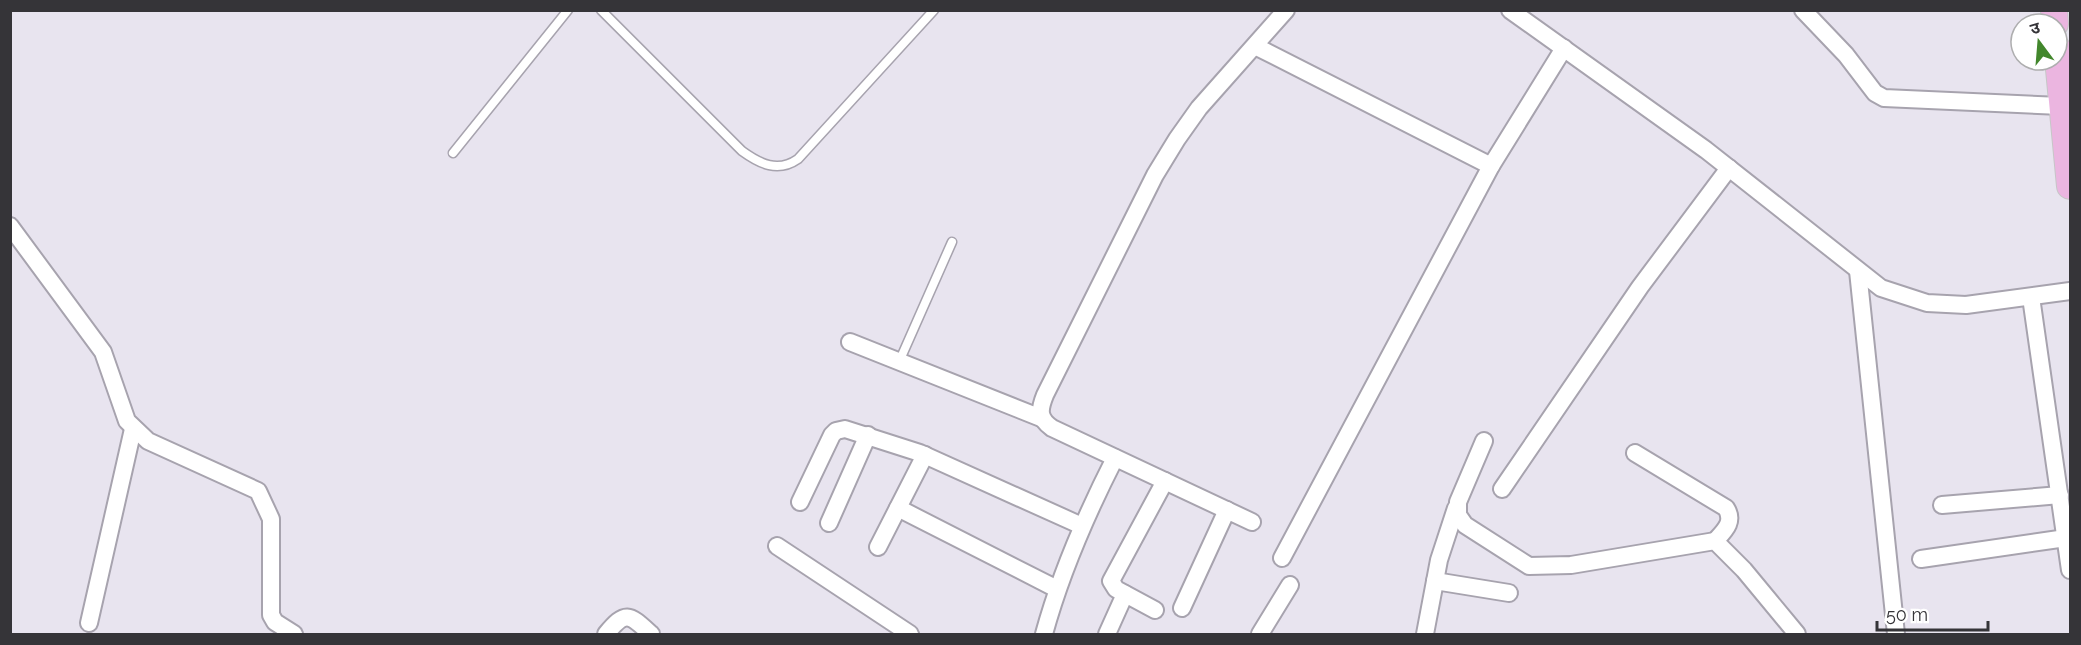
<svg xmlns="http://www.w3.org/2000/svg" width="2081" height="645" viewBox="0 0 2081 645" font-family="Raleway,'Noto Sans Devanagari',sans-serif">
<rect width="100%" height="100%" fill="#e8e4ef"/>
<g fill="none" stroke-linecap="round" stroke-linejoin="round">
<defs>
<g id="lane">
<path d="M 601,10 L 742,151 C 760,164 778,173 798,159 L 934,10"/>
<path d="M 453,153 L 568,10"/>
<path d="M 899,362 L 952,242"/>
</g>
<g id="street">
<path d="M 1510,10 L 1706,150 L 1881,288 L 1927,303 L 1966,305 L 2070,291"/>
<path d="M 1803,10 L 1846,55 L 1875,93 L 1884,98 L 2061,106"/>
<path d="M 1255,46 L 1491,166"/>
<path d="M 10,226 L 103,352 L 127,421 L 148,441 L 258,491 L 271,519 L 271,615 L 275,622 L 294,634"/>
<path d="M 1858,271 L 1896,634"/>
<path d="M 2031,297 L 2070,570"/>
<path d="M 850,342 L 1041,418"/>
<path d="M 1484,441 L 1458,502 L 1458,515 L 1465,525 L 1529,566 L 1571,565 L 1715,541 L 1744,570 L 1797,634"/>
<path d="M 1635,453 L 1726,508 C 1735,522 1724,531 1715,541"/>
<path d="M 1502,489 L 1640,287 L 1729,168"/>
<path d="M 800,502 L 832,435 L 836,431 L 845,429 L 920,453 L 1082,526"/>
<path d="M 1942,505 L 2060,495"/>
<path d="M 898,508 L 1057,589"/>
<path d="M 1252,522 L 1052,428 C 1038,418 1039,410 1045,395 L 1155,175 L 1177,139 L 1199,108 L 1286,10"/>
<path d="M 829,523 L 868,435"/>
<path d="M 777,546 L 910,634"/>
<path d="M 878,547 L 925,455"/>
<path d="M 1282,558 L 1491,166 L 1564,48"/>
<path d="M 1921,559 L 2066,538"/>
<path d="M 1435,581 L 1509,593"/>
<path d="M 1182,608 L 1227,510"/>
<path d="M 1155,610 L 1116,589 L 1111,581 L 1165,481"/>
<path d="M 89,623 L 133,429"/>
<path d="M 606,634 C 626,610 629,614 651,634"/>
<path d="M 1044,634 C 1061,572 1086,515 1115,458"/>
<path d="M 1107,634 L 1125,594"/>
<path d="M 1260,634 L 1290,585"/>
<path d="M 1425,634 L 1439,560 L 1456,508"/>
</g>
<g id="primary">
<path d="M 2054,10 L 2055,24"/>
<path d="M 2057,48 L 2070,186"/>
</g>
</defs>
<use href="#lane" stroke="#a7a3ae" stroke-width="11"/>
<use href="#street" stroke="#a7a3ae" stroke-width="20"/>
<use href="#primary" stroke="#c6c6c7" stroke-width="28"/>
<use href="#lane" stroke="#fff" stroke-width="8"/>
<use href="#street" stroke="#fff" stroke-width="16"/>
<use href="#primary" stroke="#ebb5e0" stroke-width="26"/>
</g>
<rect width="2081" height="645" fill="none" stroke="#353438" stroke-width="24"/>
<g transform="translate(2039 42) rotate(344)"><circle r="28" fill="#ffffff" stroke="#aeaeaf" stroke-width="1.5"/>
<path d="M0-4.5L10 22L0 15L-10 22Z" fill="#42872c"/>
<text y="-9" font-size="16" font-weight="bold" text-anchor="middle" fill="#353438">उ</text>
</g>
<path d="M1877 621v9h111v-9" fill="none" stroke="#353438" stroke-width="3"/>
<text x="1886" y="621" font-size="18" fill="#353438" stroke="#ffffff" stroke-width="4.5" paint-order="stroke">50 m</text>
</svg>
